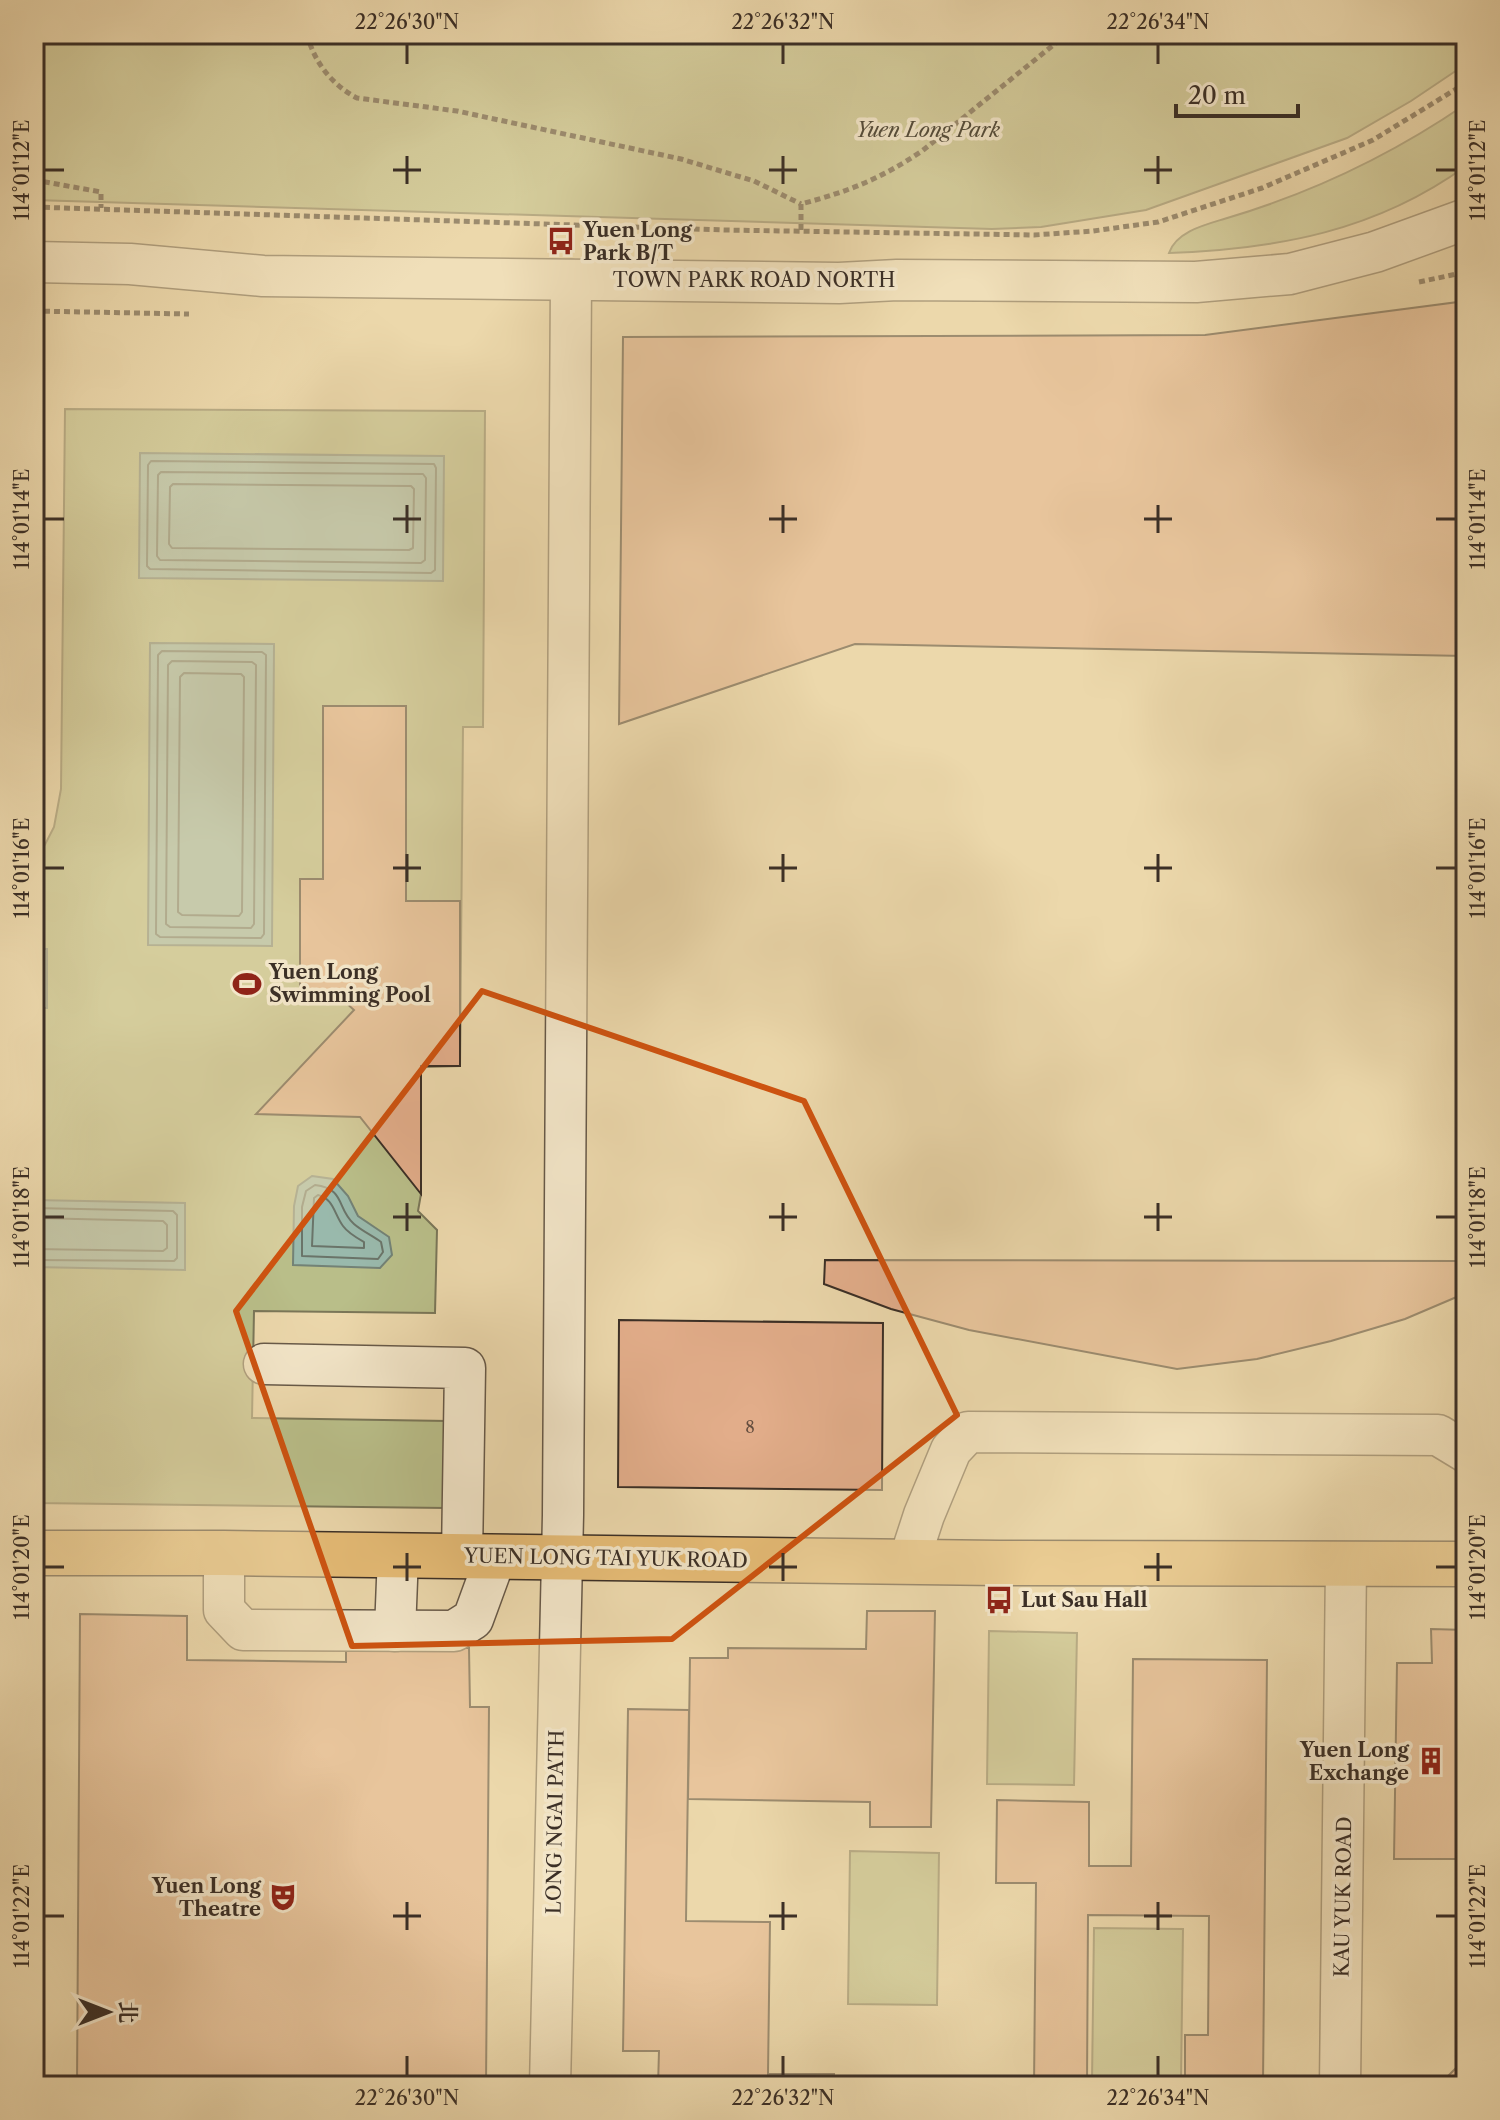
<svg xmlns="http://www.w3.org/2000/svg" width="1500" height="2120" viewBox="0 0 1500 2120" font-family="'Libre Caslon Text','Noto Serif TC',serif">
<rect width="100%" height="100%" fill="#ecd8ac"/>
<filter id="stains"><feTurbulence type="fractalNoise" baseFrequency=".0025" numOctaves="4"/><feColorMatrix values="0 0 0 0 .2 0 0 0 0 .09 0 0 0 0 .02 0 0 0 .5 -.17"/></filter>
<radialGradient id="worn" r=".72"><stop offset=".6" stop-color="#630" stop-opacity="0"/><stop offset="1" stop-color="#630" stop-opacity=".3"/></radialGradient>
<g fill="#b9be89" stroke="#7a7658" stroke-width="2">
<path d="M 34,34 L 1466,34 L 1466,64 L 1411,101 L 1347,138 L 1146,210 L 1041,227 L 992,229 L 34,200 Z"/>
<path d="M 1466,104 L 1466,166 C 1376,231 1278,249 1169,253 C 1176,232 1204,225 1224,219 C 1309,194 1393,154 1466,104 Z"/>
<path d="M 65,409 L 485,411 L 483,727 L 463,727 L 460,1066 L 421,1067 L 421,1194 L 418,1211 L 437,1230 L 435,1313 L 254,1311 L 252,1418 L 448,1421 L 446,1508 L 34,1503 L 34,866 L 54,827 L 61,789 Z"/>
<path d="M 989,1631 L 1077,1633 L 1074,1785 L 987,1784 Z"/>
<path d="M 850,1851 L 939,1853 L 937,2005 L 848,2004 Z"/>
<path d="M 1094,1928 L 1183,1929 L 1181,2082 L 1092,2081 Z"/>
</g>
<g fill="#99b9ac" stroke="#738276" stroke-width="2">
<path d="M 140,453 L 444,456 L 443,581 L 139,578 Z"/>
<path d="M 150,643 L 274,644 L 272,946 L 148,945 Z"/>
<rect x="34" y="949" width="13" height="59"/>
<path d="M 312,1176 L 333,1179 L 348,1196 L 358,1216 L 389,1237 L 392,1255 L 380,1268 L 293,1265 L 294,1206 L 298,1186 Z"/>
<path d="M 34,1200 L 185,1203 L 185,1270 L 34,1267 Z"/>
</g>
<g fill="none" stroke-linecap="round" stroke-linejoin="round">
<g stroke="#6a7469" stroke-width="2">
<path d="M 151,461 L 434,464 L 436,468 L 435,570 L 431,573 L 150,569 L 147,566 L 148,465 Z"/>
<path d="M 161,472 L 423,474 L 426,478 L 425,560 L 421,563 L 160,560 L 157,556 L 158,475 Z"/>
<path d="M 173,484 L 411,486 L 414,489 L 413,548 L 409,550 L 172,548 L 169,544 L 170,487 Z"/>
<path d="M 162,651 L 262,652 L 266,655 L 264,934 L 261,938 L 160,937 L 156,934 L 158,655 Z"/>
<path d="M 172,661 L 252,662 L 256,665 L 254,924 L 251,928 L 170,927 L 166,924 L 168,665 Z"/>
<path d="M 184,673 L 241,674 L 244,677 L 242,912 L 239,916 L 182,915 L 178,912 L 180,677 Z"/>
<path d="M 315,1185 C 346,1189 336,1208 354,1224 C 362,1231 373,1236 381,1242 L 383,1252 L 378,1259 L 302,1256 L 302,1207 L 306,1191 Z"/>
<path d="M 318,1195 C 334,1199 334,1214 343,1226 C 348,1233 357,1238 364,1242 L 364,1248 L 312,1246 L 314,1198 Z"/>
<path d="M 34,1208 L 173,1211 L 177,1215 L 177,1258 L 174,1261 L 34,1260"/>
<path d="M 34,1218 L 163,1221 L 167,1225 L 167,1248 L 163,1251 L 34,1249"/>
</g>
</g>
<g fill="#e2ad8a" stroke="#3b2f26" stroke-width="2">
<path d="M 1466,301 L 1466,656 L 855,644 L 619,724 L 623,337 L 1205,335 Z"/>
<path d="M 323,706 L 406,706 L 406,901 L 460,901 L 460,1066 L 421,1066 L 421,1194 L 360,1117 L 256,1114 L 354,1010 L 333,991 L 300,991 L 300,879 L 323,879 Z"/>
<path d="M 825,1260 L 1466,1261 L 1466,1293 L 1405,1319 L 1331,1341 L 1257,1359 L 1177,1369 L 969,1330 L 891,1309 L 824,1284 Z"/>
<path d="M 619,1320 L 883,1323 L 882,1490 L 618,1487 Z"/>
<path d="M 867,1611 L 935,1611 L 931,1827 L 870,1827 L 870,1802 L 688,1799 L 690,1658 L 728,1658 L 728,1648 L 866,1649 Z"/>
<path d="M 80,1614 L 187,1616 L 187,1660 L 346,1662 L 346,1648 L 469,1648 L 470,1707 L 489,1707 L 486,2086 L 77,2086 Z"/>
<path d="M 1431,1629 L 1466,1630 L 1466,1859 L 1394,1859 L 1397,1663 L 1432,1663 Z"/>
<path d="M 1133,1659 L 1267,1660 L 1263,2084 L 1185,2084 L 1185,2035 L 1208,2035 L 1209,1916 L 1088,1915 L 1087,2086 L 1034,2086 L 1036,1883 L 996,1883 L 997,1800 L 1089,1802 L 1089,1866 L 1131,1866 Z"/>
<path d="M 628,1709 L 689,1710 L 686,1921 L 770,1922 L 768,2074 L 834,2074 L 834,2086 L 658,2086 L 659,2051 L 623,2051 Z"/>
<path d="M 1455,2069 L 1466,2081 L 1466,2086 L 1438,2086 Z"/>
</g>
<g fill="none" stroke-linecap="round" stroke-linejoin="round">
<defs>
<g id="minor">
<path d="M 34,262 L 130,264 L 263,276 L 839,283 L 897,280 L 1196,282 L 1290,274 L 1375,252 L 1466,219"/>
<path d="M 264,1364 L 465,1368 L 462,1556"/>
<path d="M 224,1553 L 224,1610 L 243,1630 L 454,1631 L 473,1619 L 496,1556"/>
<path d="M 909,1561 L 924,1515 L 951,1450 L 968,1432 L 1438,1435 L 1466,1452"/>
<path d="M 395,1631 L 398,1555"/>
<path d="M 550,2086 L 563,1515 L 571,280"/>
<path d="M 1340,2086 L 1346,1564"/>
</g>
<path id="major" d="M 34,1553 L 224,1553 L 999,1563 L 1466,1564"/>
</defs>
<use href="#minor" stroke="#675948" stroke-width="43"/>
<use href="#major" stroke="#3b2f26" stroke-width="47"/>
<g stroke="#3b2f26" stroke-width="5" stroke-dasharray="6 4" stroke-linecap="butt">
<path d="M 307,34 C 314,62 332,85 357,98 L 457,111 L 681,159 L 754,181 L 801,204"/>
<path d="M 34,180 L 101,192 L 101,208"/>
<path d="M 34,207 L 725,230 L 1034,235 L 1093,231 L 1158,222 L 1262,188 L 1373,140 L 1466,83"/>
<path d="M 801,230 L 801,204 C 850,191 880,179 922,151 L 1067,34"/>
<path d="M 1419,282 L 1466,272"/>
<path d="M 34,311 L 189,314"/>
</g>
<use href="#minor" stroke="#f3e6c9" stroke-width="40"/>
<use href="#major" stroke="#e6bc76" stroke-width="44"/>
</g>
<path d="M0 0H1500V2120H0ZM 482,991 L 804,1101 L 957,1415 L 672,1639 L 352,1646 L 236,1311 Z" fill="#ecd8ac" fill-opacity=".55" fill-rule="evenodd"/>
<path fill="none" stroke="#ce5310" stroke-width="6" stroke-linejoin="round" d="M 482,991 L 804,1101 L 957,1415 L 672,1639 L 352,1646 L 236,1311 Z"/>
<path fill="none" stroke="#3b2f26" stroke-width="3" d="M 407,44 L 407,64M 783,44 L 783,64M 1158,44 L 1158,64M 407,156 L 407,184M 783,156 L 783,184M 1158,156 L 1158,184M 44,170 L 64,170M 393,170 L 421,170M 769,170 L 797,170M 1144,170 L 1172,170M 1436,170 L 1456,170M 407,505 L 407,533M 783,505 L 783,533M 1158,505 L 1158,533M 44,519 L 64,519M 393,519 L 421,519M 769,519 L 797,519M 1144,519 L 1172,519M 1436,519 L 1456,519M 407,854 L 407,882M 783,854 L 783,882M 1158,854 L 1158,882M 44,868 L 64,868M 393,868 L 421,868M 769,868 L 797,868M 1144,868 L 1172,868M 1436,868 L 1456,868M 407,1203 L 407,1231M 783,1203 L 783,1231M 1158,1203 L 1158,1231M 44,1217 L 64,1217M 393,1217 L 421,1217M 769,1217 L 797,1217M 1144,1217 L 1172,1217M 1436,1217 L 1456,1217M 407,1553 L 407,1581M 783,1553 L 783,1581M 1158,1553 L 1158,1581M 44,1567 L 64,1567M 393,1567 L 421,1567M 769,1567 L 797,1567M 1144,1567 L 1172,1567M 1436,1567 L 1456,1567M 407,1902 L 407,1930M 783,1902 L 783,1930M 1158,1902 L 1158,1930M 44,1916 L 64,1916M 393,1916 L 421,1916M 769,1916 L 797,1916M 1144,1916 L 1172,1916M 1436,1916 L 1456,1916M 407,2056 L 407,2076M 783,2056 L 783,2076M 1158,2056 L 1158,2076"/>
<defs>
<symbol id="bus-bare" viewBox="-9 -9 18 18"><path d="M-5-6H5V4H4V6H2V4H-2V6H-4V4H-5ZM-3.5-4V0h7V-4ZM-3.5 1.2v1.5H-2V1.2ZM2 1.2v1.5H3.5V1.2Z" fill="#8f2418" stroke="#f3e6c9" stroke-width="2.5" paint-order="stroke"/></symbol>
<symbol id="stadium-bare" viewBox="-9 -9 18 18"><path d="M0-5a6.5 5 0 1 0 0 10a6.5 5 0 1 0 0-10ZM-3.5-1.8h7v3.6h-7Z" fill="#8f2418" stroke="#f3e6c9" stroke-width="2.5" paint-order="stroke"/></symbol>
<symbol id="building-bare" viewBox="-9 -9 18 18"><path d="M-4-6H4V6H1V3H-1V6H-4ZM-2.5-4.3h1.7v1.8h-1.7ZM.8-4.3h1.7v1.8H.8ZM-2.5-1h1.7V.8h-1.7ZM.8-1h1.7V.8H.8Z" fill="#8f2418" stroke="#f3e6c9" stroke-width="2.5" paint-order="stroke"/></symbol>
<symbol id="theatre-bare" viewBox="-9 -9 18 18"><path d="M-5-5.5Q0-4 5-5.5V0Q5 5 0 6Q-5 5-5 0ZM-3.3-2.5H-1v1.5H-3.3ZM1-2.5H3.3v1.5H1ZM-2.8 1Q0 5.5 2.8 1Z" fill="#8f2418" stroke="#f3e6c9" stroke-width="2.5" paint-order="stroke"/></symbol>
</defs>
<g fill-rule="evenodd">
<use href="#bus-bare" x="541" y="221" width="40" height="40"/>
<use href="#stadium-bare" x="227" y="964" width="40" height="40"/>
<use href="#bus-bare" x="979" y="1580" width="40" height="40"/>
<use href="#building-bare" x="1411" y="1741" width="40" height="40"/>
<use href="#theatre-bare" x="263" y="1877" width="40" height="40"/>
</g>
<g text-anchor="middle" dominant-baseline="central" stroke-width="7" stroke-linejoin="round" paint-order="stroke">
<g font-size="16" fill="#654e3f">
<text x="750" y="1427">8</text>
</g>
<g font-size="20" font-style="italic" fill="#544c3a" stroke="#f3e6c9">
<text x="928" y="130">Yuen Long Park</text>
</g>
<g font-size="20" font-weight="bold" fill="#3b2f26" stroke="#f3e6c9" text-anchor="start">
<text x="583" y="230">Yuen Long<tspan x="583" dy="23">Park B/T</tspan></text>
<text x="269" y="972">Yuen Long<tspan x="269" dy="23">Swimming Pool</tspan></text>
<text x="1021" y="1600">Lut Sau Hall</text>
<text x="1409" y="1750" text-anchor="end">Yuen Long<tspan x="1409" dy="23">Exchange</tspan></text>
<text x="261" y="1886" text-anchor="end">Yuen Long<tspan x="261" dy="23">Theatre</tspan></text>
</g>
<g font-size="20" fill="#3b2f26" stroke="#f3e6c9">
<text x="754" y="280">TOWN PARK ROAD NORTH</text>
<text transform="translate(606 1558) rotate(1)">YUEN LONG TAI YUK ROAD</text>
<text transform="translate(555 1822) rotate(-89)">LONG NGAI PATH</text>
<text transform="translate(1343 1897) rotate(-89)">KAU YUK ROAD</text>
</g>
</g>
<rect width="1500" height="2120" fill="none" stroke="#ecd8ac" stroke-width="88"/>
<g transform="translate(108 2012) rotate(90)" stroke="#f3e6c9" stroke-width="6" paint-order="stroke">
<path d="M0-6L14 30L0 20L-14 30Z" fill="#3b2f26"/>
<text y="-12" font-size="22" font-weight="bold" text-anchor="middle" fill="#3b2f26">北</text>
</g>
<path d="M1176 104v12h122v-12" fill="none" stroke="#3b2f26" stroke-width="4"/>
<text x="1188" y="104" font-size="24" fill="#3b2f26" stroke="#f3e6c9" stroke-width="6" paint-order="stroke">20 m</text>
<rect x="44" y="44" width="1412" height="2032" fill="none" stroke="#3b2f26" stroke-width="3"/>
<g font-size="20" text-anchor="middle" fill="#3b2f26">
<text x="407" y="29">22°26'30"N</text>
<text x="783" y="29">22°26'32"N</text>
<text x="1158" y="29">22°26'34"N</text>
<text transform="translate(1478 170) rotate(-90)" y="7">114°01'12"E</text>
<text transform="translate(22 170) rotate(-90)" y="7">114°01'12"E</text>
<text transform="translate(1478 519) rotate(-90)" y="7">114°01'14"E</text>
<text transform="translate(22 519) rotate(-90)" y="7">114°01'14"E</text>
<text transform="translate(1478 868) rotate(-90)" y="7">114°01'16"E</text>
<text transform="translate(22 868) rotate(-90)" y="7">114°01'16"E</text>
<text transform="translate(1478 1217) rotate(-90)" y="7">114°01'18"E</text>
<text transform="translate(22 1217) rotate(-90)" y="7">114°01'18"E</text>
<text transform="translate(22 1567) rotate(-90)" y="7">114°01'20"E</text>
<text transform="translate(1478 1567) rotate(-90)" y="7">114°01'20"E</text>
<text transform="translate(1478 1916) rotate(-90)" y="7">114°01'22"E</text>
<text transform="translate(22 1916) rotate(-90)" y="7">114°01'22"E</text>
<text x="407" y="2105">22°26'30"N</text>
<text x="783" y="2105">22°26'32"N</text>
<text x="1158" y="2105">22°26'34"N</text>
</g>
<rect width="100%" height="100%" filter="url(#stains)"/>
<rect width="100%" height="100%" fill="url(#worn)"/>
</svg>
